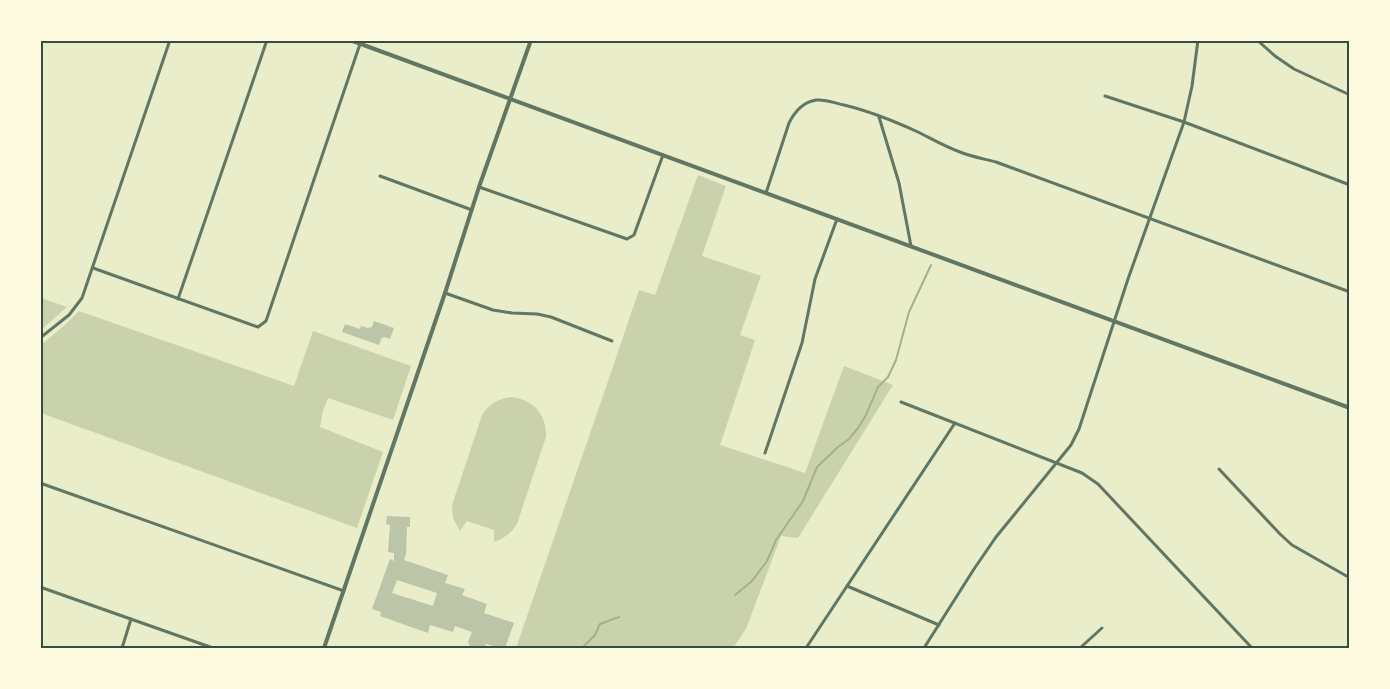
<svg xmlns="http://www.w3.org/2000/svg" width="1390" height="689" viewBox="0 0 1390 689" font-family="'Fira Sans',sans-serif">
<rect width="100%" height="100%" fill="#e9edc9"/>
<g fill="#cad2ad">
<path d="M 698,175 L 726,186 L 702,256 L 761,276 L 740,335 L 755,340 L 720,445 L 805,473 L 844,366 L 893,385 L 798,538 L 781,536 L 746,629 L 733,648 L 516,648 L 605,390 L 639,290 L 655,295 Z"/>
<path d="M 41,298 L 67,307 L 41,330 L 40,298 Z"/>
<path d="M 79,311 L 294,386 L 313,331 L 411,366 L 393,420 L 328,398 L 323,411 L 320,427 L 383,452 L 357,528 L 41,413 L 41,345 L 65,325 Z"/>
<path d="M 512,397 C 534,400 547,415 546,437 L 517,524 C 511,533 504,539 494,542 L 494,530 L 467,521 L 460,531 L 453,518 L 452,505 L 482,415 C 489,404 499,398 512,397 Z"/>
</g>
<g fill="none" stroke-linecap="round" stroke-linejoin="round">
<g stroke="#a3b18a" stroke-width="2">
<path d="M 735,595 L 752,581 L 767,561 L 776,540 L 803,501 L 817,467 L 838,447 L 849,439 L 858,428 L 866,415 L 878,387 L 888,377 L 896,360 L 909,312 L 931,265"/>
<path d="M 582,648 L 595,635 L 600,624 L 619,617"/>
</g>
</g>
<g fill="#bcc5a7" fill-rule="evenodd">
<path d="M 374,321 L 394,328 L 390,339 L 384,337 L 381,339 L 379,345 L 342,332 L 345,324 L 360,329 L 361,326 L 368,328 L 372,327 Z"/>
<path d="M 387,516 L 410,517 L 410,527 L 407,527 L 406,554 L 404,560 L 448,575 L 445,583 L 465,589 L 462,595 L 487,604 L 484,613 L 514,623 L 505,648 L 500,648 L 486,644 L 484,648 L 471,648 L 468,642 L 472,632 L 455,626 L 453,632 L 430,625 L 428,633 L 380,616 L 381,612 L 372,609 L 390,559 L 394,561 L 394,553 L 388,552 L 390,525 L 386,524 ZM 397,580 L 437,593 L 433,606 L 392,593 Z"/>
</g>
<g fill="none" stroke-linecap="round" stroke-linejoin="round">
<g stroke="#617663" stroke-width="3">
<path d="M 723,40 L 725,40"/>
<path d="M 1257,40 L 1275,56 L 1294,69 L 1350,95"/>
<path d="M 1105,96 L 1184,122 L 1350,185"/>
<path d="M 879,117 L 899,183 L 911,246"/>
<path d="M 380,176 L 472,210"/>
<path d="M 479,187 L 627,239 L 634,235 L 663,155"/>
<path d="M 766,193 L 789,123 C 795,111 803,102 816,100 C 825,99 835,103 844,105 C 869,111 894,121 918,132 C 932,139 946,147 960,152 C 972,157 985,159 996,162 L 1350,292"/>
<path d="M 93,268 L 258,327 L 266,321 L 360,44"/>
<path d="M 445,293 L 493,310 L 512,313 L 537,314 L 551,317 L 612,341"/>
<path d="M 178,299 L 267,40"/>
<path d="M 40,338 L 69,315 L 82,298 L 170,40"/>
<path d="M 901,402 L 1082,473 L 1098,484 L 1252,648"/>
<path d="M 765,453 L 802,343 L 815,279 L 837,219"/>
<path d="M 1219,469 L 1280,534 L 1292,545 L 1350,578"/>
<path d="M 40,483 L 344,591"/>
<path d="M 847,586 L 939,625"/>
<path d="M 40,587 L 213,648"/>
<path d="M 122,648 L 131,619"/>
<path d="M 806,648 L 955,423"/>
<path d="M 924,648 L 974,569 L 996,537 L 1071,445 L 1079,429 L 1128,279 L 1184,122 L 1192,86 L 1198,40"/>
<path d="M 1080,648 L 1102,628"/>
</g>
<g stroke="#617663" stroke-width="4">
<path d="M 350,40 L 1350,408"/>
<path d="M 324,648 L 445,293 L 479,187 L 531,40"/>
</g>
</g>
<rect width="1390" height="689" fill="none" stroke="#fefae0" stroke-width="84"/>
<rect x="42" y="42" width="1306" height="605" fill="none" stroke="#344e41" stroke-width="2"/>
</svg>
